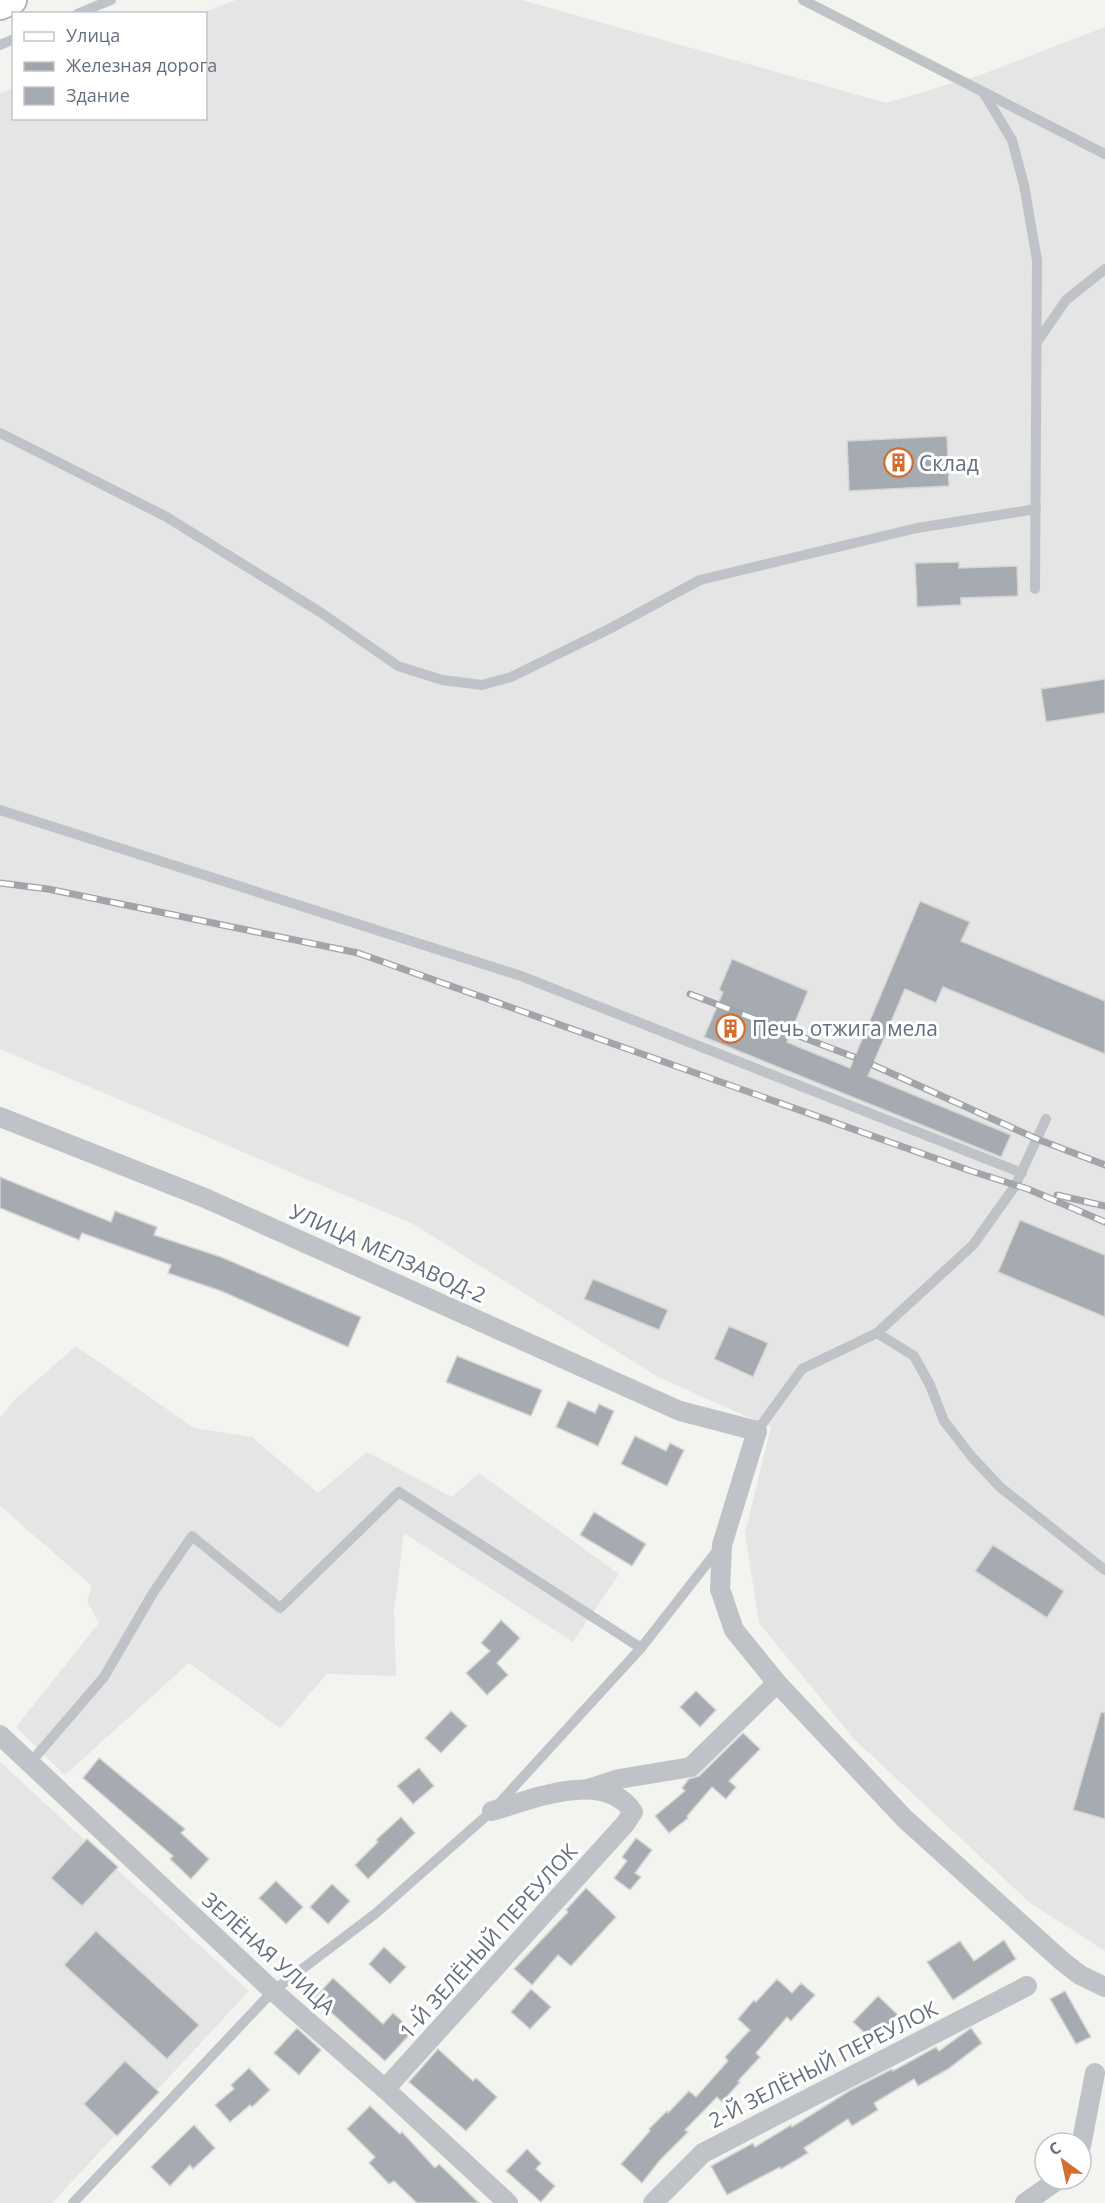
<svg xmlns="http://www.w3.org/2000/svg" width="1105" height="2203" viewBox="0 0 1105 2203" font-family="'Open Sans',sans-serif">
<rect width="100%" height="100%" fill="#f3f4f0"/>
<g fill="#e4e5e4">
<path d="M 236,0 L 522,0 L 886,103 L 983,74 L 1105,27 L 1105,1951 L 1029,1902 L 855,1740 L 759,1623 L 745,1533 L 771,1427 L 658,1377 L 413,1224 L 0,1049 L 0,94 L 13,88 L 14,118 L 206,118 L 206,14 L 202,13 Z"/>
<path d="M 76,1346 L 194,1428 L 252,1437 L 318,1493 L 367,1452 L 452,1497 L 479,1473 L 619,1574 L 573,1642 L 404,1533 L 394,1610 L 396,1676 L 327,1674 L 280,1728 L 189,1663 L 65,1775 L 16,1727 L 99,1623 L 87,1601 L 92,1586 L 0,1506 L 0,1418 L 14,1400 Z"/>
<path d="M 0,1762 L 249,1991 L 52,2203 L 0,2203 Z"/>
</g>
<g fill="#a6abb2" stroke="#d5d5d3" stroke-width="1.5">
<path d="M 947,436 L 949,486 L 849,491 L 847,441 Z"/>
<path d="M 959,562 L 959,568 L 1017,566 L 1018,596 L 961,598 L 961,605 L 917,607 L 915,563 Z"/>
<path d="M 1105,679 L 1105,713 L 1046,722 L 1041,689 Z"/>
<path d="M 920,901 L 970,922 L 961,941 L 1105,1001 L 1105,1054 L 943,987 L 936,1003 L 905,989 L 868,1076 L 1011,1135 L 1001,1157 L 704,1037 L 723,992 L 719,990 L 732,959 L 808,991 L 787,1042 L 850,1068 Z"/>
<path d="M 0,1177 L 111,1222 L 115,1211 L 157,1227 L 154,1235 L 221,1257 L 361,1317 L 348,1347 L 221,1291 L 168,1273 L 171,1265 L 82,1233 L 79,1240 L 0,1208 Z"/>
<path d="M 1020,1220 L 1105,1255 L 1105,1317 L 998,1272 Z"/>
<path d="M 593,1279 L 668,1310 L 659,1330 L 584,1299 Z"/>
<path d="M 729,1326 L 768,1343 L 753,1377 L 714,1359 Z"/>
<path d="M 457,1356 L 542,1390 L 531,1416 L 446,1382 Z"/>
<path d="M 568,1401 L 595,1413 L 599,1404 L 614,1411 L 598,1446 L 556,1427 Z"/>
<path d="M 635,1436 L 666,1451 L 670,1443 L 684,1450 L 667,1486 L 621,1464 Z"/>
<path d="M 594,1512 L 646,1544 L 632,1566 L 580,1535 Z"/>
<path d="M 993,1545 L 1064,1591 L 1047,1618 L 975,1571 Z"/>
<path d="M 501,1620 L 520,1638 L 497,1663 L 508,1675 L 487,1695 L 466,1673 L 490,1651 L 481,1643 Z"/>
<path d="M 696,1691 L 716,1710 L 700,1727 L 680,1707 Z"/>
<path d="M 451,1711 L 467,1726 L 441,1753 L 425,1738 Z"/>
<path d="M 1101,1712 L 1105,1713 L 1105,1819 L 1073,1810 Z"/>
<path d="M 743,1733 L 760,1749 L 729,1781 L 736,1787 L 726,1799 L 712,1787 L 687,1816 L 688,1818 L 669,1833 L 655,1816 L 685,1791 L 682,1788 L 689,1779 L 699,1776 Z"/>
<path d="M 99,1758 L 185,1829 L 181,1833 L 209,1859 L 191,1879 L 170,1859 L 173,1856 L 83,1778 Z"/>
<path d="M 419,1768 L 434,1786 L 413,1804 L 397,1786 Z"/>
<path d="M 401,1817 L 415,1833 L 368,1879 L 355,1865 L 378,1842 L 376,1840 Z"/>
<path d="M 636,1838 L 652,1850 L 635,1873 L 641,1877 L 630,1890 L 614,1878 L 627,1861 L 622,1857 Z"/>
<path d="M 87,1839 L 118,1867 L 82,1906 L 51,1878 Z"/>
<path d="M 276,1881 L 303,1907 L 286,1924 L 259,1898 Z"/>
<path d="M 332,1884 L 350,1901 L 328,1924 L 310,1907 Z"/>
<path d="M 586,1888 L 616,1917 L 571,1966 L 558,1955 L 532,1985 L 514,1969 L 568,1912 L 566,1910 Z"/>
<path d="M 96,1931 L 199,2025 L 167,2059 L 64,1965 Z"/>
<path d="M 1004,1940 L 1016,1959 L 953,2000 L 927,1962 L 960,1941 L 974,1961 Z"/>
<path d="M 384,1947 L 406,1967 L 390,1984 L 369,1964 Z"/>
<path d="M 333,1978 L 383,2024 L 393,2013 L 413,2031 L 385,2061 L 315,1998 Z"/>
<path d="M 777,1979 L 792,1993 L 801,1983 L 815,1995 L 791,2021 L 787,2017 L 756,2053 L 760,2057 L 738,2081 L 740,2082 L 722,2102 L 717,2097 L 685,2130 L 688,2132 L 660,2160 L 642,2183 L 621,2164 L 650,2131 L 649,2129 L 667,2111 L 668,2113 L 689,2091 L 696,2097 L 728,2061 L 725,2057 L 750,2030 L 738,2019 L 754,2000 L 756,2002 Z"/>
<path d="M 531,1989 L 551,2007 L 530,2029 L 511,2012 Z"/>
<path d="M 1065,1991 L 1091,2037 L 1076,2044 L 1050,1999 Z"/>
<path d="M 878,1996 L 898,2015 L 873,2041 L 853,2022 Z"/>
<path d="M 297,2028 L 321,2050 L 299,2075 L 274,2053 Z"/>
<path d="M 971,2028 L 982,2043 L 948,2069 L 918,2086 L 914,2079 L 874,2103 L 878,2110 L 852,2126 L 848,2119 L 804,2148 L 808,2153 L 781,2169 L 780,2167 L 727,2195 L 711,2166 L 753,2143 L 755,2147 L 791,2125 L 792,2127 L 849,2091 L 892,2069 L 893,2071 L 936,2047 L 939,2051 Z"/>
<path d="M 438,2049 L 473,2081 L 476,2078 L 497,2097 L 466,2131 L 409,2082 Z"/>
<path d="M 125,2061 L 159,2092 L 117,2136 L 84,2104 Z"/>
<path d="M 249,2068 L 270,2090 L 252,2107 L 250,2105 L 230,2122 L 215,2105 L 234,2089 L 231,2085 Z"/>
<path d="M 370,2106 L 400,2134 L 402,2132 L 435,2168 L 439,2164 L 479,2203 L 417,2203 L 394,2181 L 389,2184 L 369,2163 L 375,2157 L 347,2129 Z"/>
<path d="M 194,2125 L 215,2148 L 193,2169 L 190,2165 L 170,2186 L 151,2167 Z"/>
<path d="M 527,2149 L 541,2163 L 536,2169 L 555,2186 L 541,2202 L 506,2171 Z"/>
</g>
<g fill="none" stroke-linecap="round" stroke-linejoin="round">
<defs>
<path id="secondary" d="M 0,5 L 12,0"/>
</defs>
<use href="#secondary" stroke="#b2b5ba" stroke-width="32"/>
<g stroke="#bfc2c6" stroke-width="10">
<path d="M 803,0 L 1105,154"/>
<path d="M 77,14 L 111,0"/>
<path d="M 0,45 L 14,39"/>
<path d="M 983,92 L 1012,140 L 1024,185 L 1037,260 L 1035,589"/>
<path d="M 1037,342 L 1066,300 L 1105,269"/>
<path d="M 0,433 L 165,516 L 320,612 L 398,666 L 442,680 L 482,685 L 511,677 L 609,629 L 700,580 L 917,528 L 1036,509"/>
<path d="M 0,810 L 521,976 L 1022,1173"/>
<path d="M 877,1333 L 914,1356 L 930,1385 L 944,1421 L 972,1457 L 1000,1487 L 1105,1570"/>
<path d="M 757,1431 L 802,1369 L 877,1333 L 973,1245 L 1015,1186 L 1046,1119"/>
<path d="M 30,1763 L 104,1677 L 153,1593 L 192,1536 L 280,1608 L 399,1492 L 641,1648"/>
<path d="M 73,2203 L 273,1991 L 375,1914 L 492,1811 L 641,1648 L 720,1547"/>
</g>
<g stroke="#bfc2c6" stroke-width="20">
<path d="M 0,1117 L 205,1198 L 680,1411 L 757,1431 L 722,1545 L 720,1589 L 734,1630 L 777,1683 L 905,1819 L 1062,1961 L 1080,1975 L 1105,1987"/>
<path d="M 0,1735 L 273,1991 L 385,2089 L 508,2203"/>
<path d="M 588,1789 L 619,1779 L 691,1767 L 777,1683"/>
<path d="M 385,2089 L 625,1824 L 633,1812 C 605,1769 532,1799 492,1811"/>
<path d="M 1081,2146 L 1095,2073"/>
<path d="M 653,2203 L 703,2153 L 1027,1986"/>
<path d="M 1025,2203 L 1059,2179"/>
</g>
<use href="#secondary" stroke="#fff" stroke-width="28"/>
<defs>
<g id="rail">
<path d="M 0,883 L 48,889 L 358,953 L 971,1171 L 1028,1189 L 1105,1222"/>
<path d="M 690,994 L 854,1057"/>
<path d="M 873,1065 L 1037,1139 L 1105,1165"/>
<path d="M 1057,1195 L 1105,1206"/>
</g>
</defs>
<use href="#rail" stroke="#a1a5aa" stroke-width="7"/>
<use href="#rail" stroke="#fff" stroke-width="4.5" stroke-dasharray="14" stroke-linecap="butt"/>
</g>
<defs>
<symbol id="building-ring" viewBox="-11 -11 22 22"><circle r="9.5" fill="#fff" stroke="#d56d2f" stroke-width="1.5"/><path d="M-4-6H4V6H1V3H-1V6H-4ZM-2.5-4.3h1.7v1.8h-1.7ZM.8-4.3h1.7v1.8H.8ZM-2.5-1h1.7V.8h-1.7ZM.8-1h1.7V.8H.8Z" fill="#d56d2f"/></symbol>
</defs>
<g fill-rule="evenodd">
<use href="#building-ring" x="882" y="446" width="33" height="33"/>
<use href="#building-ring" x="714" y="1012" width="33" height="33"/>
</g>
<g text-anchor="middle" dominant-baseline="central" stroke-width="6" stroke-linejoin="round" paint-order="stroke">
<g font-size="21" fill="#65707f" stroke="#fff" text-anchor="start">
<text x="919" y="463">Склад</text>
<text x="752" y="1028">Печь отжига мела</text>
</g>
<g font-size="21" fill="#65707f" stroke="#fff">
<text transform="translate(388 1253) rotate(24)">УЛИЦА МЕЛЗАВОД-2</text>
<text transform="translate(488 1941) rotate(-48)">1-Й ЗЕЛЁНЫЙ ПЕРЕУЛОК</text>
<text transform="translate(269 1953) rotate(42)">ЗЕЛЁНАЯ УЛИЦА</text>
<text transform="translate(823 2064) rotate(-27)">2-Й ЗЕЛЁНЫЙ ПЕРЕУЛОК</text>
</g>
</g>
<rect x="12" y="12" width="195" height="108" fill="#ffffff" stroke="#c1c6cc" stroke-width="1.5"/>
<rect x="24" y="32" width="30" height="9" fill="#ffffff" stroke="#c1c6cc" stroke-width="1.5"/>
<text x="66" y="42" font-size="18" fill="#65707f">Улица</text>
<rect x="24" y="62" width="30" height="9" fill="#a1a5aa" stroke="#c1c6cc" stroke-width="1.5"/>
<text x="66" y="72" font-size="18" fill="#65707f">Железная дорога</text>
<rect x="24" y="87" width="30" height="18" fill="#a6abb2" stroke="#c1c6cc" stroke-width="1.5"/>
<text x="66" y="102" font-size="18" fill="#65707f">Здание</text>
<g transform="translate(1063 2161) rotate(327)"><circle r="28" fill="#ffffff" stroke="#c1c6cc" stroke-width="1.5"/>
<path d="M0-4.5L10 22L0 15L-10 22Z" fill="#d56d2f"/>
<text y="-9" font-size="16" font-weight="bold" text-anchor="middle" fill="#65707f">С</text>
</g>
</svg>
